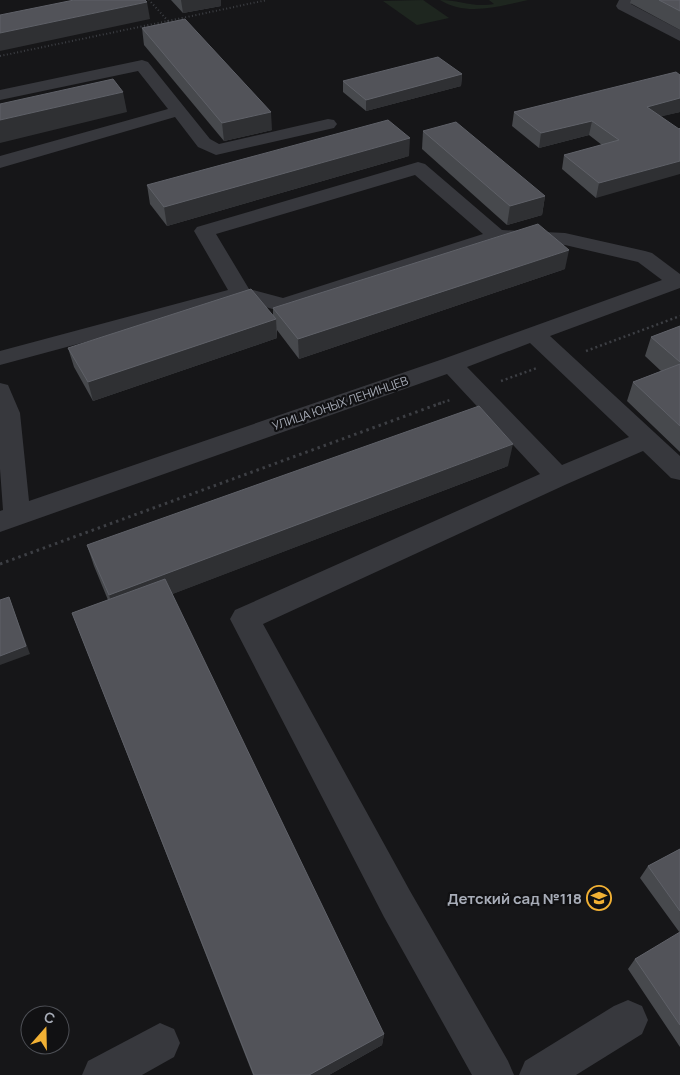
<svg xmlns="http://www.w3.org/2000/svg" width="680" height="1075" viewBox="0 0 680 1075" font-family="Manrope,sans-serif">
<rect width="100%" height="100%" fill="#161618"/>
<g fill="#1e261f">
<path d="M 423,0 L 449,18 L 417,25 L 383,1 Z"/>
<path d="M 440,0 C 459,0 474,8 494,4 L 489,0 L 528,0 C 500,6 467,17 440,0 Z"/>
</g>
<g fill="none" stroke-linecap="round" stroke-linejoin="round">
<g stroke="#3d3f44" stroke-width="2" stroke-dasharray="1 2.5" stroke-linecap="butt">
<path d="M 168,21 L 267,0"/>
<path d="M 0,56 L 168,21 L 149,0"/>
</g>
<g stroke="#3d3f44" stroke-width="2.5" stroke-dasharray="2 3" stroke-linecap="butt">
<path d="M 586,351 L 680,316"/>
<path d="M 501,381 L 537,368"/>
<path d="M 438,404 L 450,400"/>
</g>
<path stroke="#3d3f44" stroke-width="3" stroke-dasharray="2.5 4" stroke-linecap="butt" d="M 0,564 L 441,403"/>
<g fill="#37383d" fill-rule="evenodd">
<path d="M 619,0 L 633,0 L 631,4 L 680,30 L 680,41 L 618,9 L 616,6 Z"/>
<path d="M 142,60 L 148,62 L 210,139 L 219,144 L 328,119 L 334,120 L 337,124 L 334,128 L 216,155 L 198,147 L 175,117 L 0,168 L 0,156 L 168,109 L 138,71 L 0,100 L 0,90 Z"/>
<path d="M 418,162 L 425,164 L 502,230 L 565,233 L 645,251 L 652,253 L 680,274 L 680,288 L 550,336 L 680,456 L 680,480 L 671,478 L 643,451 L 567,484 L 263,624 L 410,891 L 508,1061 L 514,1075 L 472,1075 L 384,917 L 230,619 L 235,610 L 540,474 L 447,374 L 0,532 L 0,511 L 3,510 L 0,469 L 0,383 L 8,385 L 20,413 L 29,501 L 443,359 L 662,280 L 638,262 L 565,245 L 498,242 L 283,312 L 241,300 L 0,365 L 0,351 L 228,290 L 194,231 L 197,227 ZM 415,175 L 483,234 L 283,298 L 249,289 L 216,234 ZM 530,343 L 629,437 L 562,465 L 467,367 Z"/>
<path d="M 628,1000 L 642,1006 L 648,1020 L 642,1034 L 576,1075 L 519,1075 L 525,1061 L 614,1006 Z"/>
<path d="M 160,1023 L 174,1029 L 180,1043 L 174,1057 L 142,1075 L 82,1075 L 88,1061 Z"/>
</g>
</g>
<g fill="#47494d">
<path d="M 171,0 L 221,0 L 221,6 L 183,13 Z"/>
<path d="M 631,0 L 680,0 L 680,30 L 630,3 Z"/>
<path d="M 142,28 L 272,130 L 224,141 L 144,45 Z"/>
<path d="M 462,74 L 461,86 L 366,111 L 343,92 L 343,81 Z"/>
<path d="M 680,75 L 680,112 L 661,116 L 596,198 L 562,169 L 564,155 L 602,145 L 589,135 L 539,148 L 512,126 L 514,112 Z"/>
<path d="M 423,131 L 545,196 L 542,215 L 507,225 L 422,149 Z"/>
<path d="M 409,156 L 167,226 L 150,204 L 147,185 Z"/>
<path d="M 565,269 L 299,359 L 277,330 L 277,338 L 93,401 L 74,367 L 68,348 L 273,316 L 273,308 Z"/>
<path d="M 680,326 L 680,452 L 627,401 L 633,382 L 661,371 L 645,356 L 651,337 Z"/>
<path d="M 508,466 L 172,594 L 384,1034 L 382,1045 L 329,1075 L 253,1075 L 72,613 L 108,600 L 94,566 L 87,545 Z"/>
<path d="M 680,849 L 680,1047 L 628,969 L 635,959 L 680,933 L 640,878 L 648,866 Z"/>
</g>
<g fill="#2f3033">
<path d="M 181,0 L 221,0 L 221,6 L 183,13 Z"/>
<path d="M 147,2 L 150,19 L 0,51 L 0,33 Z"/>
<path d="M 462,74 L 461,86 L 366,111 L 366,100 Z"/>
<path d="M 123,92 L 127,112 L 0,143 L 0,120 Z"/>
<path d="M 680,98 L 680,112 L 643,121 L 647,107 Z"/>
<path d="M 271,112 L 272,130 L 224,141 L 222,123 Z"/>
<path d="M 592,121 L 589,135 L 539,148 L 541,133 Z"/>
<path d="M 410,138 L 409,156 L 167,226 L 164,207 Z"/>
<path d="M 680,161 L 680,174 L 596,198 L 599,183 Z"/>
<path d="M 545,196 L 542,215 L 507,225 L 510,206 Z"/>
<path d="M 569,250 L 565,269 L 299,359 L 298,339 Z"/>
<path d="M 276,319 L 277,338 L 93,401 L 88,382 Z"/>
<path d="M 513,444 L 508,466 L 115,616 L 109,595 Z"/>
<path d="M 9,597 L 30,654 L 0,665 L 0,656 Z"/>
<path d="M 384,1034 L 382,1045 L 329,1075 L 309,1075 Z"/>
</g>
<g fill="#525359" stroke="#5f6168">
<path d="M 74,0 L 145,0 L 147,2 L 0,33 L 0,15 Z"/>
<path d="M 659,0 L 680,0 L 680,11 Z"/>
<path d="M 185,19 L 271,112 L 222,123 L 142,28 Z"/>
<path d="M 438,57 L 462,74 L 366,100 L 343,81 Z"/>
<path d="M 676,72 L 680,75 L 680,98 L 647,107 L 679,129 L 680,128 L 680,161 L 599,183 L 564,155 L 619,140 L 592,121 L 541,133 L 514,112 Z"/>
<path d="M 113,79 L 123,92 L 0,120 L 0,104 Z"/>
<path d="M 388,120 L 410,138 L 164,207 L 147,185 Z"/>
<path d="M 456,122 L 545,196 L 510,206 L 423,131 Z"/>
<path d="M 538,224 L 569,250 L 298,339 L 273,308 Z"/>
<path d="M 251,289 L 276,319 L 88,382 L 68,348 Z"/>
<path d="M 680,326 L 680,362 L 651,337 Z"/>
<path d="M 680,364 L 680,426 L 633,382 Z"/>
<path d="M 479,406 L 513,444 L 109,595 L 87,545 Z"/>
<path d="M 165,579 L 384,1034 L 309,1075 L 254,1075 L 72,613 Z"/>
<path d="M 9,597 L 26,646 L 0,656 L 0,600 Z"/>
<path d="M 680,849 L 680,911 L 648,866 Z"/>
<path d="M 680,932 L 680,1025 L 635,959 Z"/>
</g>
<defs>
<symbol id="school-ring" viewBox="-11 -11 22 22"><circle r="9.5" fill="#111113" stroke="#f2b134" stroke-width="1.5"/><path d="M0-5L7-2L0 1L-7-2ZM-4 1L0 2.5L4 1V4Q0 6-4 4Z" fill="#f2b134"/></symbol>
</defs>
<g fill-rule="evenodd">
<use href="#school-ring" x="585" y="884" width="28" height="28"/>
</g>
<g text-anchor="middle" dominant-baseline="central" stroke-width="4.5" stroke-linejoin="round" paint-order="stroke">
<g font-size="12" fill="#a8adb8" stroke="#111113">
<text transform="translate(340 403) rotate(-19)">УЛИЦА ЮНЫХ ЛЕНИНЦЕВ</text>
</g>
<g font-size="15" font-weight="bold" fill="#a8adb8" stroke="#111113" text-anchor="end">
<text x="582" y="898">Детский сад №118</text>
</g>
</g>
<g transform="translate(45 1030) rotate(20)"><circle r="24" fill="#111113" stroke="#4d4f55"/>
<path d="M0-4L9 19L0 12L-9 19Z" fill="#f2b134"/>
<text y="-8" font-size="14" font-weight="bold" text-anchor="middle" fill="#a8adb8">С</text>
</g>
</svg>
